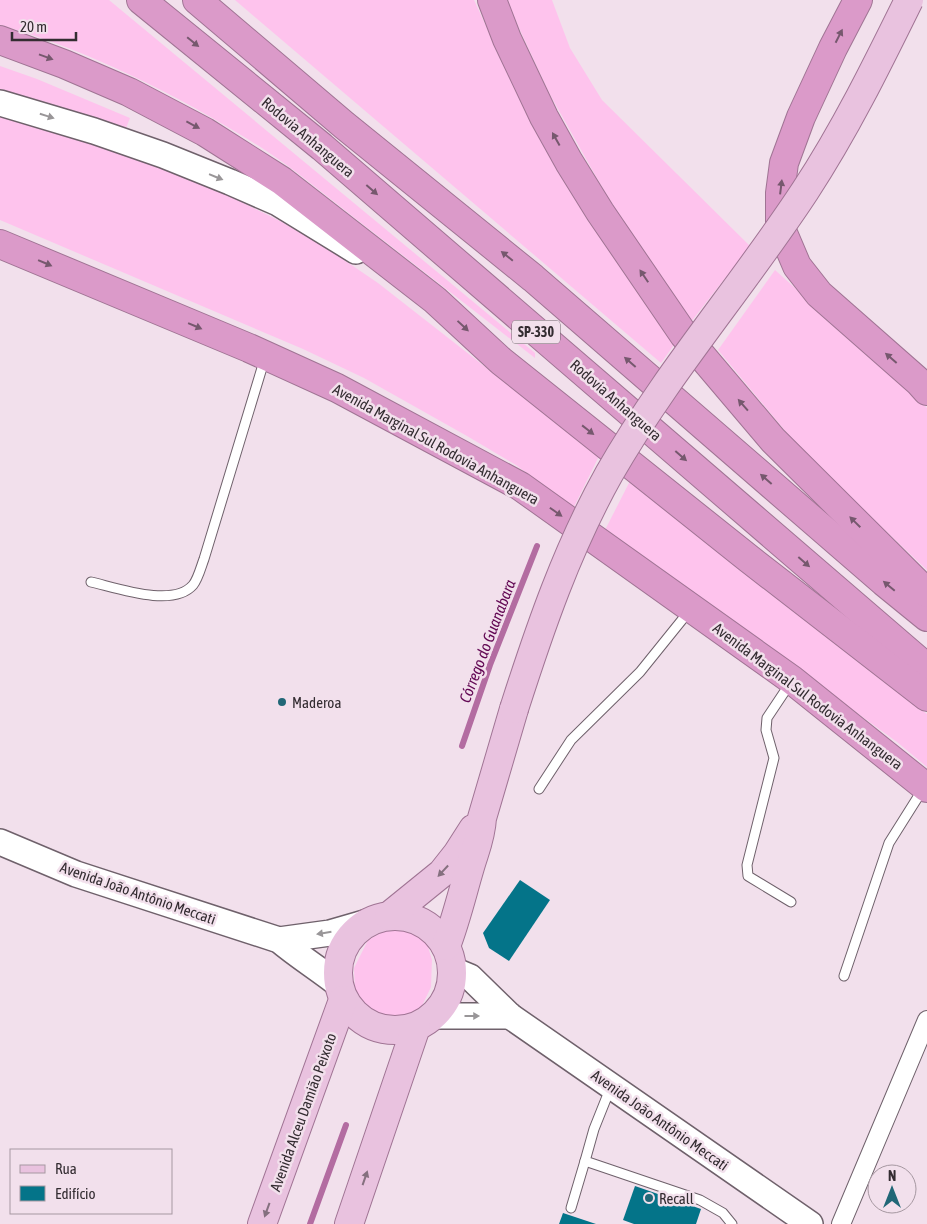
<svg xmlns="http://www.w3.org/2000/svg" width="927" height="1224" viewBox="0 0 927 1224" font-family="'Asap Condensed',sans-serif">
<rect width="100%" height="100%" fill="#f2e0ec"/>
<g fill="#fec3ed">
<path d="M 0,0 L 109,0 L 535,353 L 535,358 C 478,314 422,270 365,226 C 330,199 296,170 259,146 C 179,96 91,51 0,25 Z"/>
<path d="M 235,0 L 474,0 C 508,74 544,147 587,216 C 614,260 644,302 674,345 L 661,363 Z"/>
<path d="M 506,0 L 552,0 L 570,48 L 602,100 L 750,246 L 691,322 L 617,214 L 549,93 Z"/>
<path d="M 0,66 L 37,79 L 130,118 L 126,128 L 42,101 L 0,90 Z"/>
<path d="M 0,113 L 93,140 L 217,190 L 280,221 L 325,247 L 378,283 L 599,456 L 573,509 L 516,465 L 467,436 L 364,378 L 303,349 L 0,220 Z"/>
<path d="M 775,270 L 917,397 L 927,408 L 927,570 L 806,456 L 718,350 Z"/>
<path d="M 630,481 L 927,714 L 927,767 L 897,742 L 605,530 Z"/>
<path d="M 390,928 L 416,930 L 426,940 L 432,960 L 431,987 L 420,1010 L 405,1017 L 390,1019 L 371,1011 L 355,990 L 354,968 L 368,940 Z"/>
</g>
<g fill="none" stroke-linecap="round" stroke-linejoin="round">
<g stroke="#b36ca1" stroke-width="6">
<path d="M 462,746 L 490,665 L 537,546"/>
<path d="M 310,1224 L 346,1125"/>
</g>
</g>
<g fill="#047489">
<path d="M 520,880 L 550,900 L 509,961 L 489,948 L 483,933 Z"/>
<path d="M 635,1186 L 701,1209 L 696,1224 L 634,1224 L 623,1220 Z"/>
<path d="M 563,1213 L 596,1224 L 559,1224 Z"/>
</g>
<g fill="none" stroke-linecap="round" stroke-linejoin="round">
<defs>
<g id="lane">
<path d="M 91,582 C 117,588 173,608 193,585 C 198,579 201,567 204,559 L 265,358"/>
<path d="M 791,682 L 767,718 L 766,730 L 774,758 L 747,865 L 748,876 L 791,902"/>
<path d="M 539,789 L 571,740 L 640,672 L 690,610"/>
<path d="M 844,976 L 889,843 L 923,789"/>
<path d="M 610,1089 L 594,1129 L 585,1161 L 700,1200 L 723,1213 L 732,1224"/>
<path d="M 571,1208 L 585,1161"/>
</g>
<path id="street" d="M 841,1224 L 927,1020"/>
<g id="secondary">
<path d="M 0,103 L 94,131 L 163,155 L 230,182 L 278,203 L 356,251"/>
<path d="M 0,842 L 76,874 L 279,940 C 298,956 319,969 338,984"/>
<path d="M 279,940 L 330,933 L 368,922"/>
<path d="M 453,970 L 470,977 L 510,1016 L 810,1224"/>
<path d="M 434,1016 L 510,1016"/>
</g>
<g id="primary">
<circle cx="395" cy="973" r="57"/>
<path d="M 389,916 L 442,873 L 457,854 L 473,829"/>
<path d="M 446,946 C 456,920 462,894 470,867 C 475,850 481,837 482,818 L 514,709"/>
<path d="M 262,1224 L 343,1000"/>
<path d="M 349,1224 L 416,1027"/>
</g>
<g id="highway">
<path d="M 141,0 L 322,147 L 927,668"/>
<path d="M 197,0 L 344,125 L 533,278 L 884,582 L 927,617"/>
<path d="M 492,0 L 507,39 L 544,117 L 569,162 L 600,212 L 684,335 L 773,440 L 927,593"/>
<path d="M 858,0 L 833,48 L 801,117 L 784,163 L 780,193 L 780,226 L 797,266 L 819,294 L 919,382 L 927,391"/>
<path d="M 0,40 L 64,64 L 129,92 L 205,132 L 282,181 L 435,300 L 501,361 L 748,558 L 927,697"/>
<path d="M 0,244 L 249,348 L 337,388 L 520,486 L 792,680 L 927,788"/>
</g>
</defs>
<use href="#lane" stroke="#6f616b" stroke-width="11"/>
<use href="#street" stroke="#6f616b" stroke-width="20"/>
<use href="#secondary" stroke="#6f616b" stroke-width="28"/>
<use href="#primary" stroke="#a07494" stroke-width="30"/>
<use href="#highway" stroke="#a07494" stroke-width="30"/>
<use href="#lane" stroke="#fff" stroke-width="9"/>
<use href="#street" stroke="#fff" stroke-width="18"/>
<use href="#secondary" stroke="#fff" stroke-width="25"/>
<use href="#primary" stroke="#e9c2df" stroke-width="28"/>
<use href="#highway" stroke="#db9ac9" stroke-width="28"/>
<defs>
<path id="primary-bridge" d="M 514,709 C 540,628 567,549 609,474 C 666,374 742,287 805,191 C 845,130 877,65 909,0"/>
</defs>
<use href="#primary-bridge" stroke="#a07494" stroke-width="30" stroke-linecap="butt"/>
<use href="#primary-bridge" stroke="#e9c2df" stroke-width="28"/>
</g>
<defs><path id="oneway-solid" d="M-6-.8H1V-3.2L6.5 0L1 3.2V.8H-6Z" transform="scale(1.25)"/></defs>
<g fill="#76586e">
<use href="#oneway-solid" transform="translate(839 36) rotate(-63)"/>
<use href="#oneway-solid" transform="translate(193 42) rotate(39)"/>
<use href="#oneway-solid" transform="translate(46 57) rotate(20)"/>
<use href="#oneway-solid" transform="translate(193 125) rotate(28)"/>
<use href="#oneway-solid" transform="translate(556 139) rotate(-119)"/>
<use href="#oneway-solid" transform="translate(781 187) rotate(-83)"/>
<use href="#oneway-solid" transform="translate(372 190) rotate(41)"/>
<use href="#oneway-solid" transform="translate(507 256) rotate(-141)"/>
<use href="#oneway-solid" transform="translate(45 263) rotate(23)"/>
<use href="#oneway-solid" transform="translate(644 276) rotate(-124)"/>
<use href="#oneway-solid" transform="translate(195 326) rotate(23)"/>
<use href="#oneway-solid" transform="translate(463 326) rotate(43)"/>
<use href="#oneway-solid" transform="translate(891 358) rotate(-139)"/>
<use href="#oneway-solid" transform="translate(630 362) rotate(-139)"/>
<use href="#oneway-solid" transform="translate(743 405) rotate(-131)"/>
<use href="#oneway-solid" transform="translate(588 430) rotate(38)"/>
<use href="#oneway-solid" transform="translate(681 456) rotate(41)"/>
<use href="#oneway-solid" transform="translate(766 479) rotate(-139)"/>
<use href="#oneway-solid" transform="translate(556 512) rotate(35)"/>
<use href="#oneway-solid" transform="translate(855 522) rotate(-135)"/>
<use href="#oneway-solid" transform="translate(804 562) rotate(41)"/>
<use href="#oneway-solid" transform="translate(889 586) rotate(-140)"/>
</g>
<g fill="#999698">
<use href="#oneway-solid" transform="translate(47 116) rotate(17)"/>
<use href="#oneway-solid" transform="translate(216 177) rotate(22)"/>
<use href="#oneway-solid" transform="translate(324 933) rotate(171)"/>
<use href="#oneway-solid" transform="translate(472 1016)"/>
</g>
<g fill="#85707f">
<use href="#oneway-solid" transform="translate(443 871) rotate(133)"/>
<use href="#oneway-solid" transform="translate(365 1178) rotate(-71)"/>
<use href="#oneway-solid" transform="translate(267 1210) rotate(110)"/>
</g>
<g fill="#216777" stroke="#f2e0ec" stroke-width="2">
<circle cx="282" cy="702" r="5"/>
<circle cx="649" cy="1198" r="5"/>
</g>
<g text-anchor="middle" dominant-baseline="central" stroke-width="5" stroke-linejoin="round" paint-order="stroke">
<rect fill="#f2e0ec" stroke="#6c6269" stroke-width="1" x="512" y="320.5" width="48" height="23" rx="4"/>
<g font-size="14" font-weight="bold" fill="#332c31">
<text x="536" y="332">SP-330</text>
</g>
<g font-size="15" fill="#332c31" stroke="#f2e0ec">
<text transform="translate(308 137) rotate(40)">Rodovia Anhanguera</text>
<text transform="translate(616 400) rotate(41)">Rodovia Anhanguera</text>
<text transform="translate(436 444) rotate(29)">Avenida Marginal Sul Rodovia Anhanguera</text>
<text transform="translate(808 696) rotate(37)">Avenida Marginal Sul Rodovia Anhanguera</text>
<text transform="translate(138 893) rotate(19)">Avenida João Antônio Meccati</text>
<text transform="translate(303 1112) rotate(-70)">Avenida Alceu Damião Peixoto</text>
<text transform="translate(660 1120) rotate(35)">Avenida João Antônio Meccati</text>
</g>
<g font-size="15" fill="#332c31" stroke="#f2e0ec" text-anchor="start">
<text x="292" y="702">Maderoa</text>
<text x="659" y="1198">Recall</text>
</g>
<g font-size="16" font-style="italic" fill="#620753" stroke="#f2e0ec">
<text transform="translate(487 641) rotate(-69)">Córrego do Guanabara</text>
</g>
</g>
<rect x="10" y="1149" width="162" height="65" fill="#f2e0ec" stroke="#a698a1"/>
<rect x="20" y="1165" width="25" height="8" fill="#e9c2df" stroke="#a698a1"/>
<text x="55" y="1174" font-size="15" fill="#332c31">Rua</text>
<rect x="20" y="1186" width="25" height="15" fill="#047489" stroke="#a698a1"/>
<text x="55" y="1199" font-size="15" fill="#332c31">Edifício</text>
<g transform="translate(892 1189)"><circle r="24" fill="#f2e0ec" stroke="#a698a1"/>
<path d="M0-4L9 19L0 12L-9 19Z" fill="#216777"/>
<text y="-8" font-size="14" font-weight="bold" text-anchor="middle" fill="#332c31">N</text>
</g>
<path d="M12 32v8h64v-8" fill="none" stroke="#332c31" stroke-width="2.5"/>
<text x="20" y="32" font-size="15" fill="#332c31" stroke="#f2e0ec" stroke-width="4" paint-order="stroke">20 m</text>
</svg>
